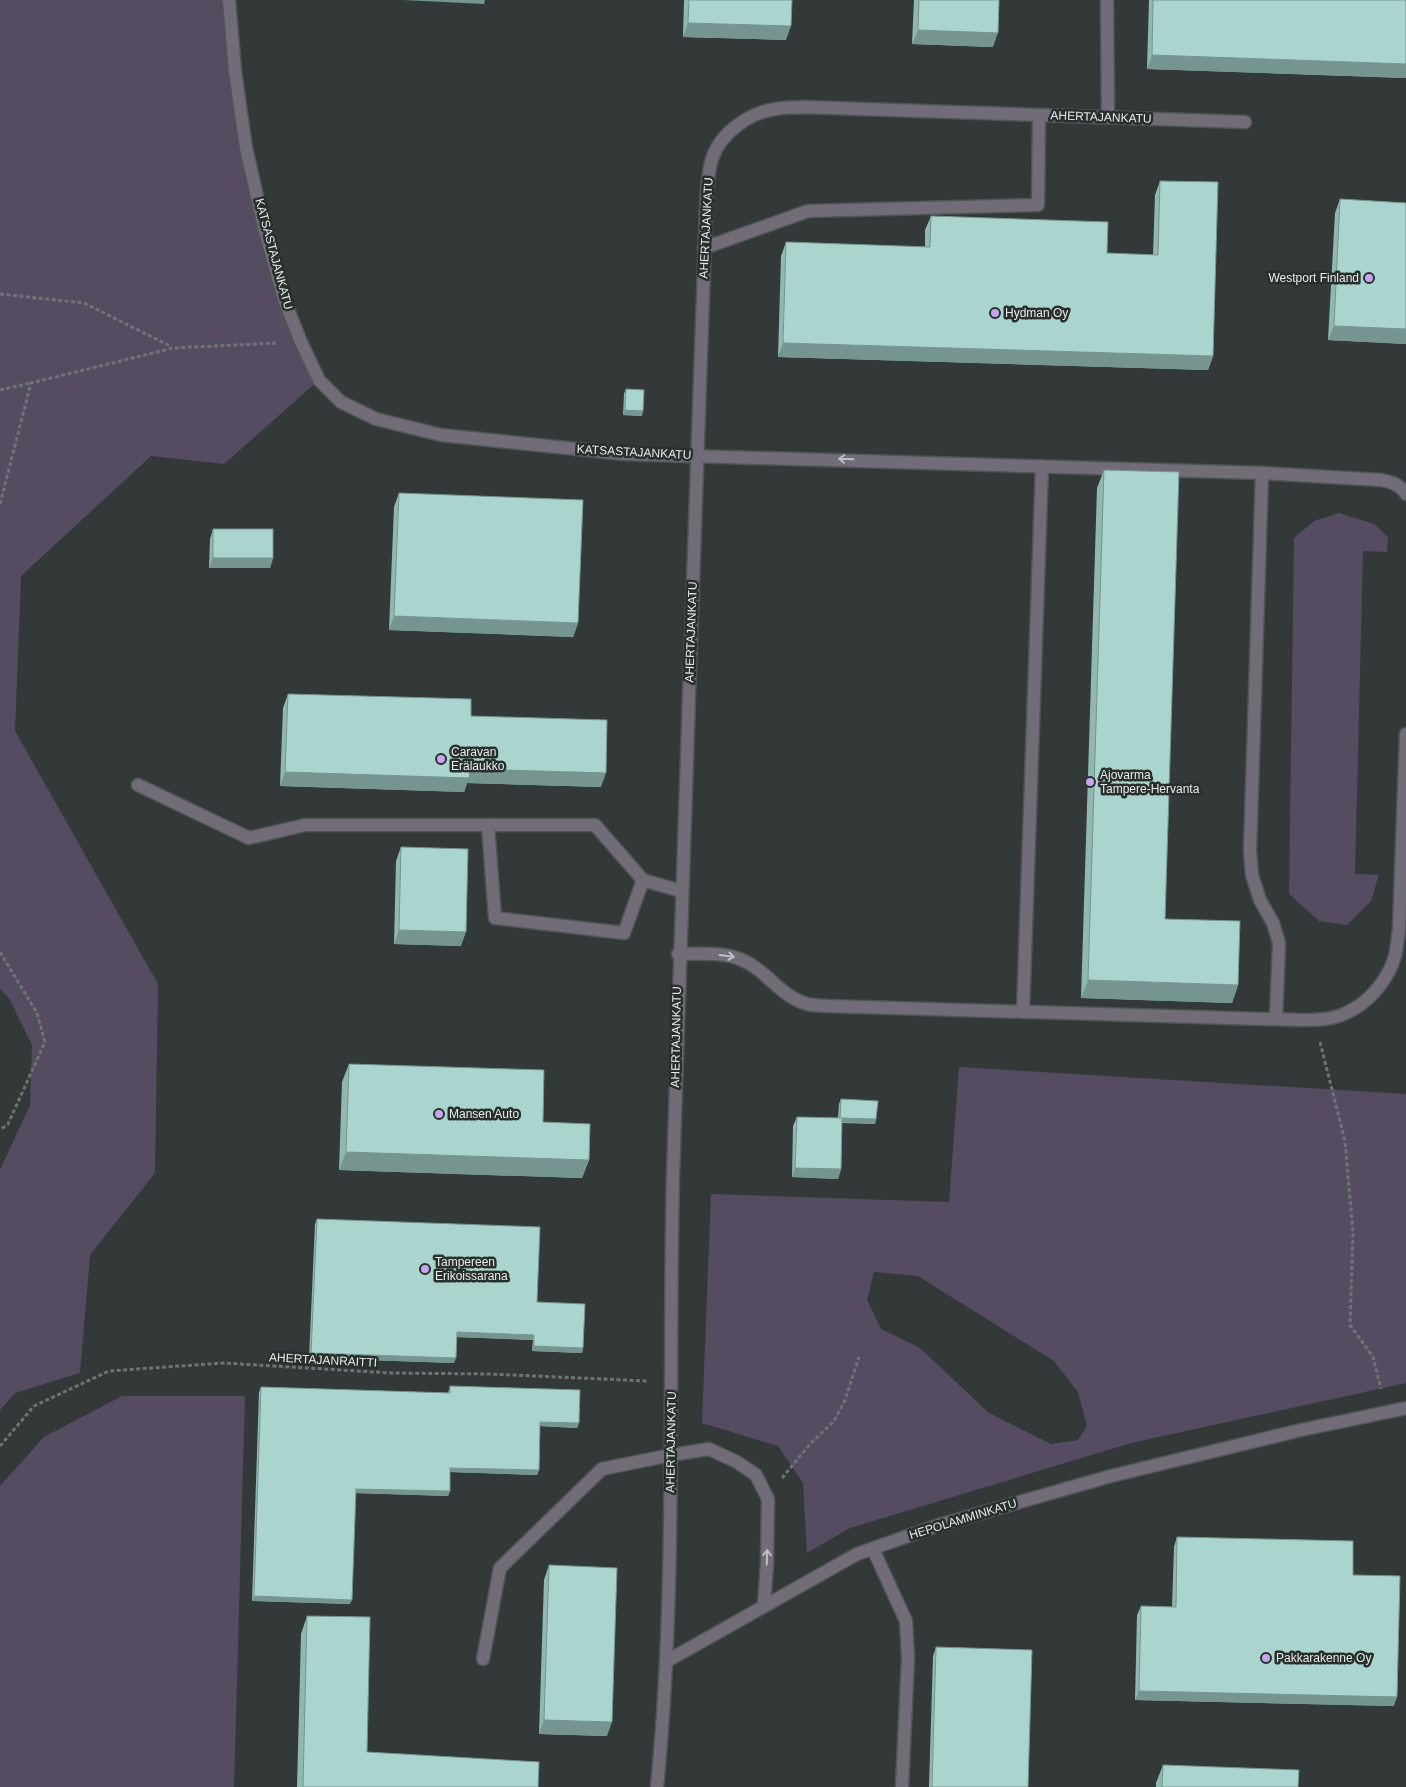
<svg xmlns="http://www.w3.org/2000/svg" width="1406" height="1787" viewBox="0 0 1406 1787" font-family="Helvetica,sans-serif">
<rect width="100%" height="100%" fill="#323938"/>
<g fill="#564c62" fill-rule="evenodd">
<path d="M 0,0 L 230,0 L 246,148 L 284,299 L 319,380 L 224,464 L 151,456 L 21,576 L 15,731 L 158,984 L 155,1173 L 90,1255 L 80,1373 L 15,1393 L 0,1410 L 0,1170 L 30,1105 L 32,1045 L 9,998 L 0,989 Z"/>
<path d="M 1339,513 L 1374,524 L 1388,537 L 1387,552 L 1363,551 L 1355,874 L 1379,875 L 1371,901 L 1347,925 L 1319,921 L 1289,894 L 1294,538 L 1314,521 Z"/>
<path d="M 959,1067 L 1406,1094 L 1406,1383 L 1131,1443 L 850,1528 L 807,1553 L 803,1483 L 778,1446 L 702,1423 L 711,1194 L 949,1202 ZM 874,1272 L 918,1276 L 1054,1361 L 1078,1392 L 1087,1426 L 1078,1440 L 1051,1444 L 989,1413 L 920,1348 L 881,1329 L 867,1300 Z"/>
<path d="M 122,1396 L 245,1396 L 234,1787 L 0,1787 L 0,1486 L 44,1437 Z"/>
</g>
<g fill="none" stroke-linecap="round" stroke-linejoin="round">
<defs>
<g id="minor">
<path d="M 229,0 L 235,71 L 246,148 L 264,227 L 284,299 L 301,342 L 319,380 L 341,402 L 376,419 L 441,435 L 625,454 L 1262,473 L 1381,480 C 1391,482 1400,484 1406,494"/>
<path d="M 1107,0 L 1108,117"/>
<path d="M 704,248 L 808,211 L 1038,205 L 1039,115"/>
<path d="M 1262,473 L 1250,851 L 1252,875 L 1260,900 L 1273,923 L 1279,943 L 1276,1019"/>
<path d="M 138,785 L 249,838 L 305,825 L 595,825 L 643,880 L 681,891"/>
<path d="M 488,825 L 495,918 L 624,933 L 643,880"/>
<path d="M 678,954 C 697,954 719,952 737,958 C 763,966 779,995 804,1003 C 811,1006 820,1005 827,1006 L 1300,1020 C 1315,1020 1332,1020 1346,1013 C 1369,1003 1388,980 1395,956 C 1397,947 1398,938 1399,929 L 1406,734"/>
<path d="M 1023,1012 L 1042,466"/>
<path d="M 873,1549 L 906,1621 L 908,1658 L 902,1787"/>
<path d="M 483,1659 L 500,1568 L 602,1469 L 671,1455 L 709,1449 L 737,1462 L 756,1475 L 768,1499 L 767,1563 L 764,1606"/>
<path d="M 667,1661 L 857,1554 L 939,1525 L 1111,1476 L 1301,1430 L 1406,1408"/>
<path d="M 657,1787 C 677,1584 668,1380 673,1176 C 681,854 697,531 706,209 C 707,192 707,175 712,159 C 720,133 750,112 776,109 C 784,107 794,108 803,107 L 1245,122"/>
</g>
</defs>
<use href="#minor" stroke="#4f5554" stroke-width="15"/>
<g stroke="#6e7473" stroke-width="3" stroke-dasharray="4 2.5" stroke-linecap="butt">
<path d="M 0,294 L 84,303 L 172,347"/>
<path d="M 0,390 L 31,383"/>
<path d="M 0,504 L 31,383 L 173,348 L 276,343"/>
<path d="M 0,952 L 37,1013 L 45,1042 L 8,1124 L 0,1130"/>
<path d="M 1320,1042 L 1345,1141 L 1353,1233 L 1350,1325 L 1373,1357 L 1381,1389"/>
<path d="M 0,1446 L 34,1406 L 109,1371 L 223,1363 L 392,1373 L 490,1374 L 647,1381"/>
<path d="M 782,1478 L 811,1443 L 834,1421 L 845,1400 L 859,1357"/>
</g>
<use href="#minor" stroke="#726c79" stroke-width="12"/>
</g>
<g fill="#91b7b1">
<path d="M 684,0 L 792,0 L 786,40 L 683,37 Z"/>
<path d="M 914,0 L 999,0 L 993,47 L 912,44 Z"/>
<path d="M 1149,0 L 1406,0 L 1406,78 L 1147,69 Z"/>
<path d="M 1160,181 L 1213,356 L 1208,370 L 778,357 L 781,256 L 786,242 L 925,247 L 925,230 L 931,216 L 1107,253 L 1153,255 L 1155,195 Z"/>
<path d="M 1340,199 L 1406,203 L 1406,344 L 1328,340 L 1335,213 Z"/>
<path d="M 626,389 L 642,416 L 623,415 L 624,394 Z"/>
<path d="M 1104,470 L 1165,919 L 1238,985 L 1232,1003 L 1081,998 L 1097,488 Z"/>
<path d="M 399,493 L 578,623 L 573,637 L 389,630 L 394,507 Z"/>
<path d="M 213,529 L 273,558 L 270,568 L 209,568 L 210,539 Z"/>
<path d="M 288,694 L 471,716 L 601,787 L 467,783 L 464,792 L 280,786 L 283,708 Z"/>
<path d="M 401,847 L 461,946 L 394,944 L 396,861 Z"/>
<path d="M 349,1064 L 543,1122 L 589,1160 L 582,1178 L 339,1170 L 342,1082 Z"/>
<path d="M 841,1099 L 876,1119 L 875,1124 L 842,1123 L 841,1169 L 838,1179 L 792,1177 L 793,1126 L 797,1117 L 838,1118 L 839,1104 Z"/>
<path d="M 317,1219 L 537,1302 L 583,1348 L 582,1353 L 532,1351 L 533,1340 L 457,1337 L 454,1363 L 309,1358 L 315,1224 Z"/>
<path d="M 450,1386 L 579,1423 L 577,1428 L 540,1426 L 539,1470 L 537,1475 L 450,1472 L 450,1491 L 448,1496 L 355,1493 L 350,1604 L 252,1601 L 259,1392 L 261,1387 L 448,1393 Z"/>
<path d="M 1177,1537 L 1353,1575 L 1394,1706 L 1135,1700 L 1137,1615 L 1141,1606 L 1172,1607 L 1174,1547 Z"/>
<path d="M 549,1565 L 607,1736 L 539,1734 L 544,1580 Z"/>
<path d="M 307,1616 L 367,1752 L 538,1787 L 297,1787 L 301,1634 Z"/>
<path d="M 936,1647 L 1028,1787 L 929,1787 L 933,1656 Z"/>
<path d="M 1163,1765 L 1298,1787 L 1156,1787 L 1156,1783 Z"/>
</g>
<g fill="#769590">
<path d="M 403,0 L 485,0 L 484,4 Z"/>
<path d="M 688,23 L 791,26 L 786,40 L 683,37 Z"/>
<path d="M 918,30 L 998,33 L 993,47 L 912,44 Z"/>
<path d="M 1152,55 L 1406,64 L 1406,78 L 1147,69 Z"/>
<path d="M 1334,326 L 1406,329 L 1406,344 L 1328,340 Z"/>
<path d="M 783,343 L 1213,356 L 1208,370 L 778,357 Z"/>
<path d="M 625,410 L 643,411 L 642,416 L 623,415 Z"/>
<path d="M 213,558 L 273,558 L 270,568 L 209,568 Z"/>
<path d="M 394,616 L 578,623 L 573,637 L 389,630 Z"/>
<path d="M 470,769 L 606,773 L 601,787 L 467,783 L 464,792 L 280,786 L 285,772 Z"/>
<path d="M 399,930 L 466,932 L 461,946 L 394,944 Z"/>
<path d="M 1088,980 L 1238,985 L 1232,1003 L 1081,998 Z"/>
<path d="M 840,1118 L 876,1119 L 875,1124 L 838,1122 Z"/>
<path d="M 346,1152 L 589,1160 L 582,1178 L 339,1170 Z"/>
<path d="M 795,1168 L 841,1169 L 838,1179 L 792,1177 Z"/>
<path d="M 457,1332 L 534,1335 L 533,1340 L 455,1337 Z"/>
<path d="M 534,1346 L 583,1348 L 582,1353 L 532,1351 Z"/>
<path d="M 311,1353 L 456,1358 L 454,1363 L 309,1358 Z"/>
<path d="M 540,1422 L 579,1423 L 577,1428 L 538,1426 Z"/>
<path d="M 450,1468 L 539,1470 L 537,1475 L 448,1472 Z"/>
<path d="M 356,1489 L 450,1491 L 448,1496 L 354,1493 Z"/>
<path d="M 254,1596 L 352,1600 L 350,1604 L 252,1601 Z"/>
<path d="M 1139,1691 L 1397,1697 L 1394,1706 L 1135,1700 Z"/>
<path d="M 544,1720 L 612,1722 L 607,1736 L 539,1734 Z"/>
</g>
<g fill="#a9d5ce" stroke="#769590">
<path d="M 689,0 L 792,0 L 791,26 L 688,23 Z"/>
<path d="M 919,0 L 999,0 L 998,33 L 918,30 Z"/>
<path d="M 1153,0 L 1406,0 L 1406,64 L 1152,55 Z"/>
<path d="M 1160,181 L 1218,182 L 1213,356 L 783,343 L 786,242 L 930,247 L 931,216 L 1108,222 L 1107,253 L 1158,255 Z"/>
<path d="M 1340,199 L 1406,203 L 1406,329 L 1334,326 Z"/>
<path d="M 626,389 L 644,390 L 643,411 L 625,410 Z"/>
<path d="M 1104,470 L 1179,472 L 1165,919 L 1240,921 L 1238,985 L 1088,980 Z"/>
<path d="M 399,493 L 583,500 L 578,623 L 394,616 Z"/>
<rect x="213" y="529" width="60" height="29"/>
<path d="M 288,694 L 471,699 L 471,716 L 607,720 L 606,773 L 470,769 L 469,778 L 285,772 Z"/>
<path d="M 401,847 L 468,849 L 466,932 L 399,930 Z"/>
<path d="M 349,1064 L 544,1070 L 543,1122 L 590,1124 L 589,1160 L 346,1152 Z"/>
<path d="M 841,1099 L 878,1101 L 876,1119 L 840,1118 Z"/>
<path d="M 797,1117 L 842,1118 L 841,1169 L 795,1168 Z"/>
<path d="M 317,1219 L 540,1227 L 537,1302 L 585,1304 L 583,1348 L 534,1346 L 534,1335 L 457,1332 L 456,1358 L 311,1353 Z"/>
<path d="M 450,1386 L 580,1390 L 579,1423 L 540,1422 L 539,1470 L 450,1468 L 450,1491 L 356,1489 L 352,1600 L 254,1596 L 261,1387 L 450,1393 Z"/>
<path d="M 1177,1537 L 1353,1541 L 1353,1575 L 1400,1576 L 1397,1697 L 1139,1691 L 1141,1606 L 1176,1607 Z"/>
<path d="M 549,1565 L 617,1568 L 612,1722 L 544,1720 Z"/>
<path d="M 307,1616 L 370,1617 L 367,1752 L 539,1762 L 538,1787 L 303,1787 Z"/>
<path d="M 936,1647 L 1032,1650 L 1028,1787 L 932,1787 Z"/>
<path d="M 1163,1765 L 1299,1770 L 1298,1787 L 1162,1787 Z"/>
</g>
<defs><path id="oneway-shaft" d="M-6 0H5M1.5-3L5.5 0L1.5 3" fill="none" stroke-width="1.6" stroke-linecap="round" stroke-linejoin="round" transform="scale(1.25)"/></defs>
<g stroke="#bebfc2">
<use href="#oneway-shaft" transform="translate(846 459) rotate(-178)"/>
<use href="#oneway-shaft" transform="translate(727 956) rotate(8)"/>
<use href="#oneway-shaft" transform="translate(767 1557) rotate(-88)"/>
</g>
<g fill="#c8a6ef" stroke="#282f2d" stroke-width="2">
<circle cx="1369" cy="278" r="5"/>
<circle cx="995" cy="313" r="5"/>
<circle cx="441" cy="759" r="5"/>
<circle cx="1090" cy="782" r="5"/>
<circle cx="439" cy="1114" r="5"/>
<circle cx="425" cy="1269" r="5"/>
<circle cx="1266" cy="1658" r="5"/>
</g>
<g text-anchor="middle" dominant-baseline="central" stroke-width="5" stroke-linejoin="round" paint-order="stroke">
<g font-size="12" fill="#e7ebea" stroke="#282f2d">
<text transform="translate(1101 117) rotate(2)">AHERTAJANKATU</text>
<text transform="translate(706 228) rotate(-87)">AHERTAJANKATU</text>
<text transform="translate(274 254) rotate(75)">KATSASTAJANKATU</text>
<text transform="translate(634 452) rotate(3)">KATSASTAJANKATU</text>
<text transform="translate(691 632) rotate(-88)">AHERTAJANKATU</text>
<text transform="translate(676 1037) rotate(-89)">AHERTAJANKATU</text>
<text transform="translate(323 1360) rotate(3)">AHERTAJANRAITTI</text>
<text transform="translate(671 1442) rotate(-89)">AHERTAJANKATU</text>
<text transform="translate(963 1519) rotate(-17)">HEPOLAMMINKATU</text>
</g>
<g font-size="12" fill="#e7ebea" stroke="#282f2d" text-anchor="start">
<text x="1359" y="278" text-anchor="end">Westport Finland</text>
<text x="1005" y="313">Hydman Oy</text>
<text x="451" y="752">Caravan<tspan x="451" dy="14">Erälaukko</tspan></text>
<text x="1100" y="775">Ajovarma<tspan x="1100" dy="14">Tampere-Hervanta</tspan></text>
<text x="449" y="1114">Mansen Auto</text>
<text x="435" y="1262">Tampereen<tspan x="435" dy="14">Erikoissarana</tspan></text>
<text x="1276" y="1658">Pakkarakenne Oy</text>
</g>
</g>
</svg>
